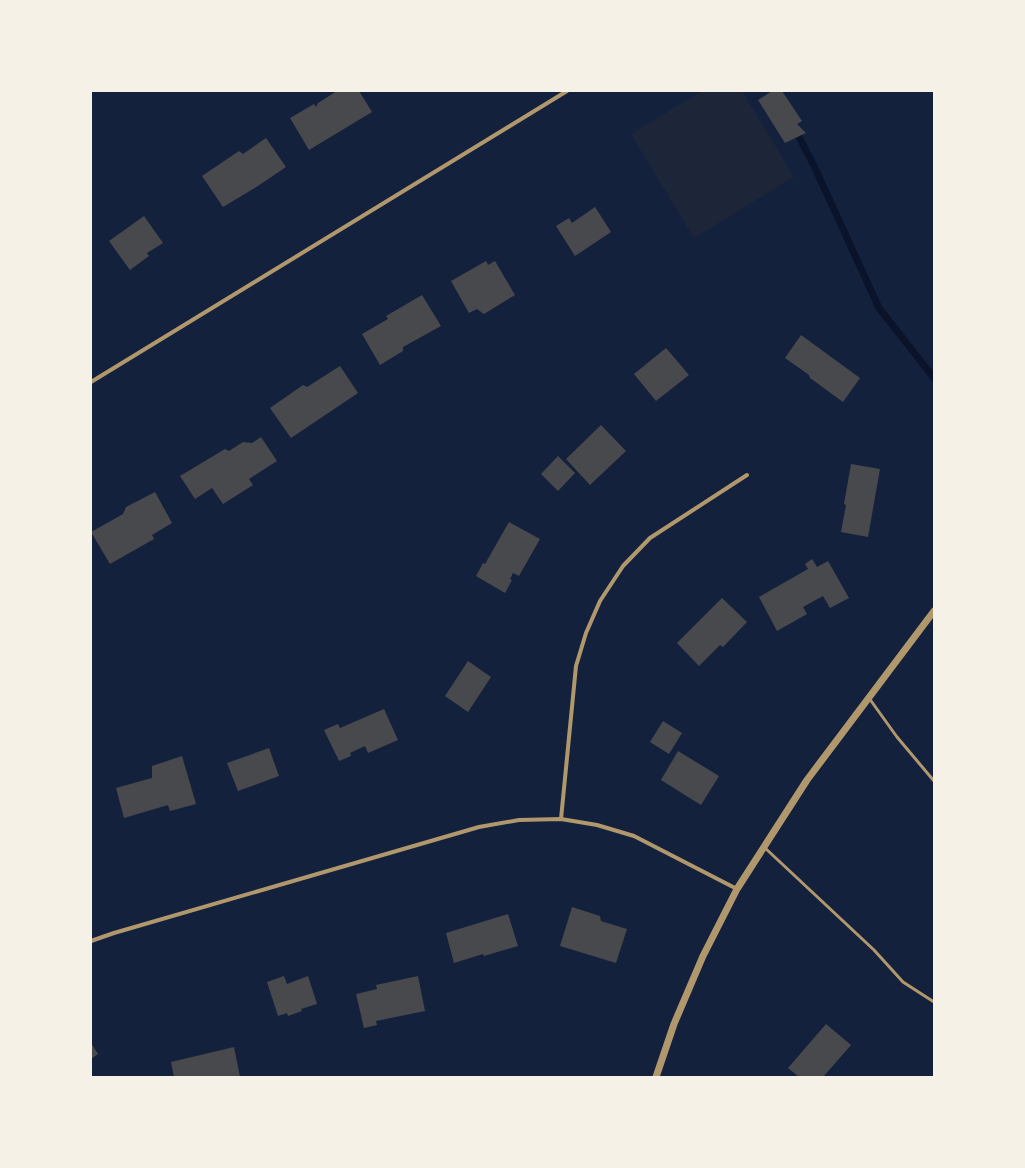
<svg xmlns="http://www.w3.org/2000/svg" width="1025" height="1168" viewBox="0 0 1025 1168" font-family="'Space Grotesk',sans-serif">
<rect width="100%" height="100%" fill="#14213d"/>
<path fill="#1d2539" d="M 702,91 L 742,91 L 794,177 L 694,238 L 631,134 Z"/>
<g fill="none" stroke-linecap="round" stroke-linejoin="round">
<path stroke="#0b132b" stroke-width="7" d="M 795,129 L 816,170 L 879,308 L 934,378"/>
</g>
<g fill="#48494c">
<path d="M 337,91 L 359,91 L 372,112 L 309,150 L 290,118 L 314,104 L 316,107 L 318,103 Z"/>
<path d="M 772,91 L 782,91 L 802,121 L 797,124 L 806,133 L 785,143 L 758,100 Z"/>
<path d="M 266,138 L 286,167 L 258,186 L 223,207 L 202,176 L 239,151 L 243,154 Z"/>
<path d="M 595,207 L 611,232 L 575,256 L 556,226 L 569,218 L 572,223 Z"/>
<path d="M 144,216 L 163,243 L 147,253 L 149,256 L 130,270 L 109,241 Z"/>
<path d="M 486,261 L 488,265 L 495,261 L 515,295 L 484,314 L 477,309 L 469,313 L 451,281 Z"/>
<path d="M 422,295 L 441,326 L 403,347 L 403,351 L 380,365 L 362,334 L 388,319 L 386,316 Z"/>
<path d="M 801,335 L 860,378 L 843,402 L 810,378 L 809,375 L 785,358 Z"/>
<path d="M 666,348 L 689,375 L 656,401 L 634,374 Z"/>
<path d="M 340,366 L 358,393 L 291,438 L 270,408 L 303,385 L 307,387 Z"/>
<path d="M 601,425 L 626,451 L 590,485 L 566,459 Z"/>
<path d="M 261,437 L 277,461 L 249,479 L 253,485 L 223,504 L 212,488 L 195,499 L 180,476 L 225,449 L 229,451 L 243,442 L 252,443 Z"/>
<path d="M 558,456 L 575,473 L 558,491 L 541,474 Z"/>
<path d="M 851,464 L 880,469 L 868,537 L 841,532 L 846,505 L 844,504 Z"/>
<path d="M 155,492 L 172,523 L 152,535 L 154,539 L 110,564 L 91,532 L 123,514 L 126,507 Z"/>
<path d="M 509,522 L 540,539 L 519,576 L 513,573 L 510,579 L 512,580 L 505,593 L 476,576 L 483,563 L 485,564 Z"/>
<path d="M 812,559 L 817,567 L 828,561 L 849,598 L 830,608 L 823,596 L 803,607 L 807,614 L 777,631 L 759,597 L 808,569 L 805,564 Z"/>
<path d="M 722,598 L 747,622 L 723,647 L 720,645 L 699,666 L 677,643 Z"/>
<path d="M 468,661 L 491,677 L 468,712 L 445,696 Z"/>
<path d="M 384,709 L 398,740 L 368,753 L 365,746 L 350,753 L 351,756 L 339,761 L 324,730 L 338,724 L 340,728 Z"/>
<path d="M 663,721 L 682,733 L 669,754 L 650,742 Z"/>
<path d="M 269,748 L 279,776 L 238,791 L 227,763 Z"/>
<path d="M 678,751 L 719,776 L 701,805 L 661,780 Z"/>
<path d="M 182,756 L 196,804 L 170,811 L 168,805 L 124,818 L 116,788 L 152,778 L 152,766 Z"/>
<path d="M 572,907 L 600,916 L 601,921 L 627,929 L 616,963 L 560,946 Z"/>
<path d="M 508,914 L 518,946 L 484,956 L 483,954 L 454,963 L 446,933 Z"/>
<path d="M 284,976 L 287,984 L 308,976 L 317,1004 L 301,1009 L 302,1011 L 288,1016 L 287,1013 L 278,1016 L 267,982 Z"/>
<path d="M 418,976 L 425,1011 L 376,1021 L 377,1025 L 364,1028 L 356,994 L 377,989 L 376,985 Z"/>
<path d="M 826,1024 L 851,1045 L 823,1077 L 799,1077 L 788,1068 Z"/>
<path d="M 91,1043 L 98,1054 L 91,1059 Z"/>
<path d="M 234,1047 L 240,1077 L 174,1077 L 171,1062 Z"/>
</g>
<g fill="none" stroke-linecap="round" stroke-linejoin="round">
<g stroke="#b1986c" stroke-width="3">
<path d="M 869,698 L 897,737 L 934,781"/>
<path d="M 764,847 L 874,950 L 903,982 L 934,1002"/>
</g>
<g stroke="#b1986c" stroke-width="4">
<path d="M 91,382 L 567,91"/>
<path d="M 561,819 L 576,666 L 586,633 L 600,601 L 623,566 L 650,538 L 747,475"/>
<path d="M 91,941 L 114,933 L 479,827 L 519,820 L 561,819 L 597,825 L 634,836 L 737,889"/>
</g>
<path stroke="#b1986c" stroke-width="7" d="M 656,1077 L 674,1024 L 703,956 L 737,889 L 807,780 L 934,611"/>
</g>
<rect width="1025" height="1168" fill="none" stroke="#f6f1e7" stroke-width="184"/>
</svg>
